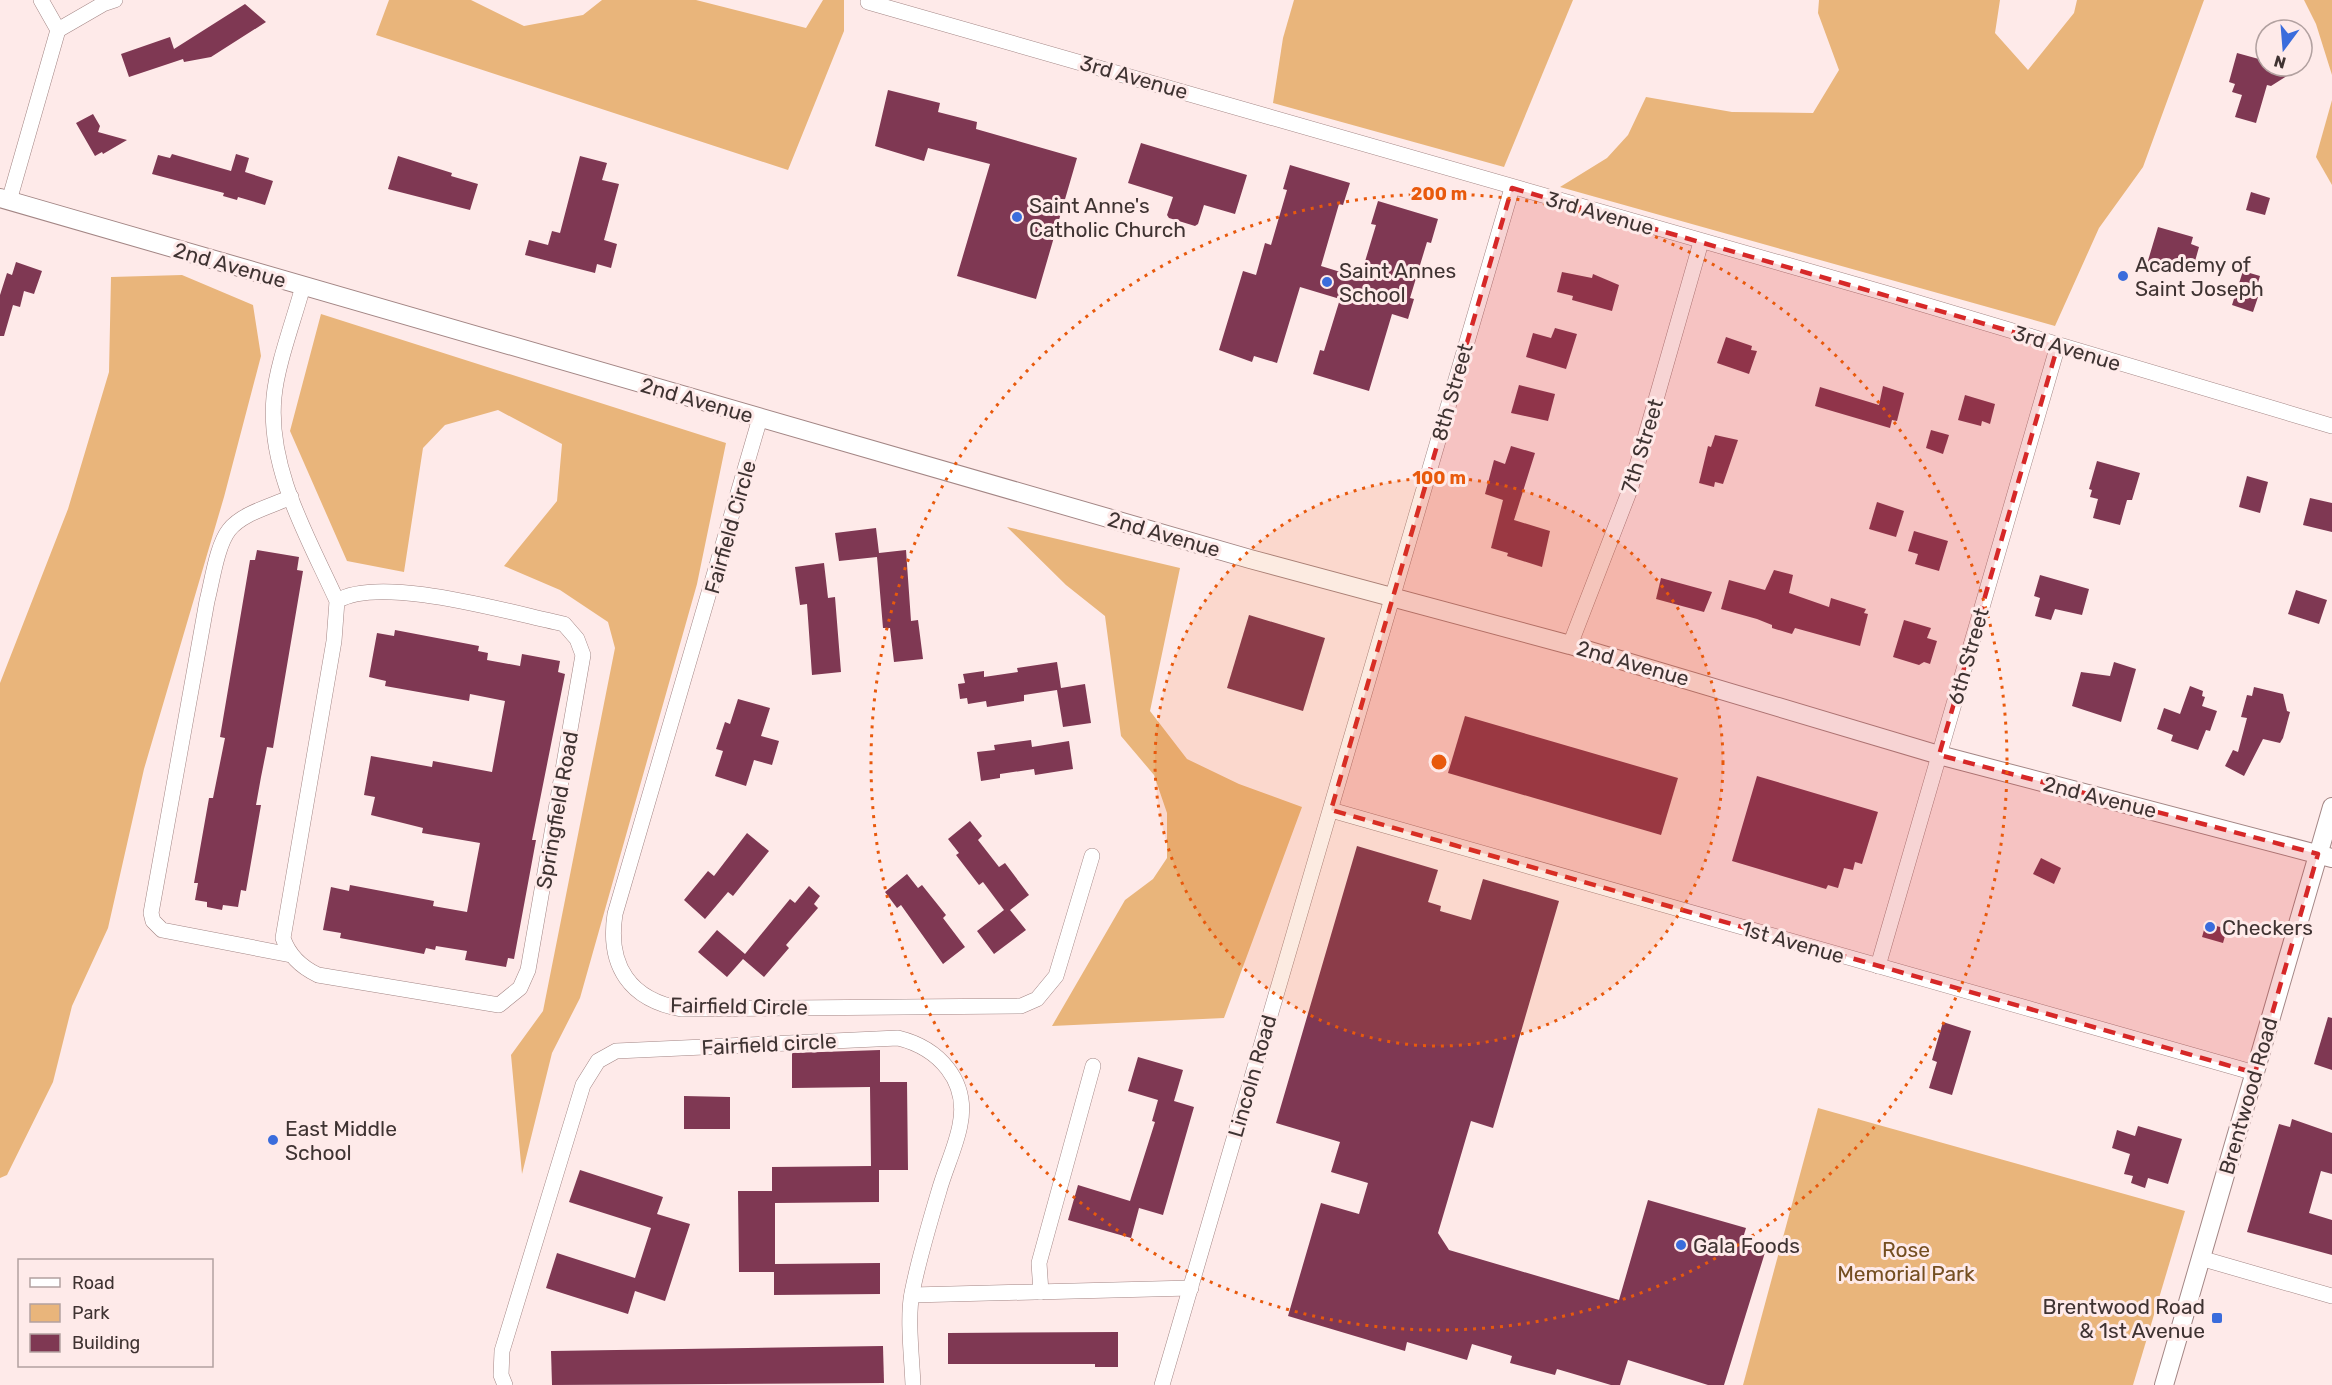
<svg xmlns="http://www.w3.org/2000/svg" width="2332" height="1385" viewBox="0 0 2332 1385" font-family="Rubik,sans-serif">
<rect width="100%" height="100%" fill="#feeae9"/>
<g fill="#e9b57b">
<path d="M 389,0 L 471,0 L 524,26 L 583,15 L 602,0 L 696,0 L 806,28 L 823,0 L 844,0 L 844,31 L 788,170 L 376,35 Z"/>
<path d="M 1294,0 L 1573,0 L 1504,167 L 1273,103 L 1283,38 Z"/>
<path d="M 1819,0 L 2000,0 L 1995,33 L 2028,70 L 2074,13 L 2077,0 L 2204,0 L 2143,167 L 2099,228 L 2055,326 L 1560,187 L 1607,158 L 1628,135 L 1646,97 L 1732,112 L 1813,113 L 1839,70 L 1818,13 Z"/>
<path d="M 2304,0 L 2332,0 L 2332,75 L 2316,24 Z"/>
<path d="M 2332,100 L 2332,185 L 2316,157 Z"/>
<path d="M 182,275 L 253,305 L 261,356 L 224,497 L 144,769 L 108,928 L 72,1006 L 53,1082 L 7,1175 L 0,1178 L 0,683 L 68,509 L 109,372 L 111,277 Z"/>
<path d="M 321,314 L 726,443 L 697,584 L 580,998 L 552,1053 L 522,1174 L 511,1055 L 543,1011 L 615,648 L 608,622 L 560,590 L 504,566 L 557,501 L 562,444 L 498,410 L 445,425 L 423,448 L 404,572 L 347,561 L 290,431 Z"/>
<path d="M 1007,527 L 1180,568 L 1150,711 L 1187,759 L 1239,784 L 1302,807 L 1224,1018 L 1052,1026 L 1125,900 L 1153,879 L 1167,858 L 1167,813 L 1154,775 L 1121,736 L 1105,616 L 1066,585 Z"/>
<path d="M 1818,1108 L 2185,1211 L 2133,1385 L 1743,1385 Z"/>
</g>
<g fill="#7f3853">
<path d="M 245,4 L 266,22 L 211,57 L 184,62 L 183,59 L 129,77 L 121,54 L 170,37 L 174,49 Z"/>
<path d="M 2237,53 L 2266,61 L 2266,68 L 2290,74 L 2271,86 L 2267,85 L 2256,123 L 2235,117 L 2242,95 L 2232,92 L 2235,84 L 2229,82 Z"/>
<path d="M 888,90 L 940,103 L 938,112 L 977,122 L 976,129 L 1077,158 L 1036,299 L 957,276 L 990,164 L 928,148 L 924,161 L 875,146 Z"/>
<path d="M 93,114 L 100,126 L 98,132 L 127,140 L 103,154 L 102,152 L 95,156 L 76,123 Z"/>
<path d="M 1141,143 L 1247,175 L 1235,214 L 1204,205 L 1198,224 L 1195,226 L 1169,218 L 1167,215 L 1173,197 L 1128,183 Z"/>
<path d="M 172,154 L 231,171 L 236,154 L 249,158 L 245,172 L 273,181 L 265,205 L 238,197 L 237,200 L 223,196 L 224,193 L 152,174 L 158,155 L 170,158 Z"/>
<path d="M 398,156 L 452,173 L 451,176 L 478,184 L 470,210 L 388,189 Z"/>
<path d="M 580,156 L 607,163 L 602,180 L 619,184 L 604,240 L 617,244 L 611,268 L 597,264 L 595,273 L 525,255 L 529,240 L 548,245 L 552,231 L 560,233 Z"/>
<path d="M 1290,165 L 1350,183 L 1343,205 L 1339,204 L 1321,266 L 1360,278 L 1376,225 L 1371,224 L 1378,201 L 1438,219 L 1431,243 L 1427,242 L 1410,298 L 1414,299 L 1408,319 L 1392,314 L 1369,391 L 1313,374 L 1320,350 L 1324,351 L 1340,299 L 1300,287 L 1277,363 L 1254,356 L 1252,362 L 1219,350 L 1243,271 L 1256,275 L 1265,243 L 1271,245 L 1287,190 L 1283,189 Z"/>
<path d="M 2251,192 L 2270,198 L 2265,215 L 2246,210 Z"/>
<path d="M 2158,227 L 2193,237 L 2191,244 L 2199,247 L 2192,272 L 2171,266 L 2170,271 L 2147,264 Z"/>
<path d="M 16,262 L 42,271 L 34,294 L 24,291 L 20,307 L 13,305 L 4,336 L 0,336 L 0,295 L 7,273 L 12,275 Z"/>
<path d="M 2243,271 L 2260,276 L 2254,296 L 2258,297 L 2253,312 L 2232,305 Z"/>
<path d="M 1562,272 L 1592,278 L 1593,274 L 1619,285 L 1612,311 L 1572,300 L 1573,296 L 1557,292 Z"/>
<path d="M 1555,328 L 1577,334 L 1566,369 L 1526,357 L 1533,333 L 1551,338 Z"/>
<path d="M 1726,337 L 1752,346 L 1751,350 L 1757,351 L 1749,374 L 1717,363 Z"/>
<path d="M 1519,385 L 1555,394 L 1548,421 L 1511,413 Z"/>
<path d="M 1883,386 L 1904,393 L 1897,421 L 1892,420 L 1890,428 L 1815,406 L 1820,387 L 1879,405 Z"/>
<path d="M 1965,395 L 1995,404 L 1990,424 L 1982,421 L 1981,426 L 1958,420 Z"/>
<path d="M 1931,430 L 1949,435 L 1943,454 L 1926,448 Z"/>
<path d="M 1715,435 L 1738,440 L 1723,484 L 1715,482 L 1714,487 L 1699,483 L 1708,446 L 1711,447 Z"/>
<path d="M 1511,446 L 1535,453 L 1514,520 L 1550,531 L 1542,567 L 1507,556 L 1508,553 L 1491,548 L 1503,500 L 1485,494 L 1494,460 L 1505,464 Z"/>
<path d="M 2097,461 L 2140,473 L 2132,500 L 2127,500 L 2120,525 L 2093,518 L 2098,499 L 2090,497 L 2092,490 L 2089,489 Z"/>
<path d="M 2247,476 L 2268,482 L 2260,513 L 2239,507 Z"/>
<path d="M 2310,498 L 2332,503 L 2332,532 L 2303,525 Z"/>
<path d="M 1877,502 L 1904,511 L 1896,537 L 1869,529 Z"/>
<path d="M 876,528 L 879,553 L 906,550 L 911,621 L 918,620 L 923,659 L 894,662 L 890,628 L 883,628 L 877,557 L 839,561 L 835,533 Z"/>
<path d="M 1914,531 L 1948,541 L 1939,571 L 1915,564 L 1918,554 L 1908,551 Z"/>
<path d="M 257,550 L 299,557 L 297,570 L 303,571 L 273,748 L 267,747 L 261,777 L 256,805 L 261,805 L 246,891 L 241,890 L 238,907 L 223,905 L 222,910 L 207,907 L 207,902 L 195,900 L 198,883 L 194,883 L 209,798 L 213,798 L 225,738 L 220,737 L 250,560 L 255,560 Z"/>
<path d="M 824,563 L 828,598 L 835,597 L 841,672 L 812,675 L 807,604 L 800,605 L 795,567 Z"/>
<path d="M 1774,570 L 1793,575 L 1789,593 L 1829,607 L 1831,598 L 1866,609 L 1864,613 L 1868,614 L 1860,646 L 1795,628 L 1792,634 L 1772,628 L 1772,625 L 1757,619 L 1721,609 L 1729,580 L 1765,590 Z"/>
<path d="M 2040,575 L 2089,589 L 2082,615 L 2055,609 L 2051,620 L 2035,616 L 2040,598 L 2034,596 Z"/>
<path d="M 1661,578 L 1712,592 L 1704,612 L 1656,599 Z"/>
<path d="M 2296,590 L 2327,600 L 2319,624 L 2288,614 Z"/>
<path d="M 1249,615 L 1325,638 L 1303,711 L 1227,688 Z"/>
<path d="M 1904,620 L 1931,628 L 1927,638 L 1937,641 L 1930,664 L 1924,662 L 1919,665 L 1893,657 Z"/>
<path d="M 395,630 L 479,646 L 478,651 L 488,653 L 487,660 L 520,666 L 522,654 L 560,661 L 558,672 L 565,674 L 532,840 L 536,840 L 514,959 L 508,958 L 506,967 L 465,960 L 467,951 L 436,946 L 435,950 L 426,948 L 424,954 L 340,938 L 341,933 L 323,930 L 331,887 L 349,891 L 350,885 L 434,901 L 433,906 L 467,912 L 480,843 L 422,833 L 423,828 L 371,815 L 375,797 L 364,795 L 371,756 L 432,767 L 433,761 L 492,772 L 505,701 L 470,694 L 469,701 L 385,686 L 386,681 L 369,677 L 377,633 L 394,636 Z"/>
<path d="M 1057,662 L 1061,688 L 1085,684 L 1091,723 L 1063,727 L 1057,690 L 1024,695 L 1024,701 L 987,707 L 986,701 L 968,704 L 967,698 L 960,699 L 958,684 L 965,683 L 963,674 L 984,671 L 984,677 L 1018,672 L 1017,668 Z"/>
<path d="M 2114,662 L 2136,669 L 2121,722 L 2072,706 L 2081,672 L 2110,676 Z"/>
<path d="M 2190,686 L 2203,691 L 2202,696 L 2205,697 L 2202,706 L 2217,711 L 2210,731 L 2206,730 L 2198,750 L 2171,741 L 2173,735 L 2157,729 L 2164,708 L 2180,714 Z"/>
<path d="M 2254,687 L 2283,694 L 2287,711 L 2290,712 L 2283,738 L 2280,743 L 2263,739 L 2244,776 L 2225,766 L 2233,750 L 2238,752 L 2247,718 L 2241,717 L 2247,695 L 2252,696 Z"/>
<path d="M 738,699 L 770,708 L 761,736 L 779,741 L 772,765 L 754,760 L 746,786 L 715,776 L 723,751 L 716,749 L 725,722 L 730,724 Z"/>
<path d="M 1465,716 L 1678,778 L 1661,835 L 1448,773 Z"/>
<path d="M 1031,740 L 1032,747 L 1069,741 L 1073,769 L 1035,775 L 1034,769 L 1000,774 L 1000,778 L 981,781 L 977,752 L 995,750 L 994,745 Z"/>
<path d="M 1757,776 L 1878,812 L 1862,864 L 1855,862 L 1853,870 L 1844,868 L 1838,888 L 1828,885 L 1826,889 L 1732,861 Z"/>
<path d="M 970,821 L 982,836 L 978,840 L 999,867 L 1005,863 L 1029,895 L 1010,910 L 1026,930 L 994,954 L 977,931 L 1004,910 L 983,882 L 979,885 L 956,855 L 959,853 L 948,839 Z"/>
<path d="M 747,833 L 769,851 L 733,896 L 728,892 L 705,919 L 684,900 L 708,871 L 714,876 Z"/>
<path d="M 1357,846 L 1438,870 L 1428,902 L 1441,906 L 1440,911 L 1471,920 L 1483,879 L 1559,901 L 1493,1128 L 1471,1121 L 1438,1233 L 1449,1250 L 1619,1300 L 1648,1200 L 1746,1228 L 1743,1238 L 1767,1246 L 1724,1385 L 1708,1385 L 1628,1360 L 1620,1385 L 1611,1385 L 1557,1369 L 1555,1375 L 1510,1363 L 1512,1356 L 1472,1344 L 1467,1360 L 1407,1342 L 1405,1351 L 1288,1316 L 1321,1203 L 1359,1214 L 1368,1183 L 1331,1172 L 1340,1142 L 1276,1123 Z"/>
<path d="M 2041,858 L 2061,868 L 2054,884 L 2033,874 Z"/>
<path d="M 907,874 L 918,888 L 922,885 L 946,915 L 943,918 L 965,947 L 943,964 L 901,905 L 897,908 L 885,892 Z"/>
<path d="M 809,886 L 820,896 L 814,904 L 818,908 L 786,945 L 789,948 L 764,977 L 743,959 L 727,977 L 698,952 L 717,930 L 745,954 L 790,899 L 795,903 Z"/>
<path d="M 2206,923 L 2227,929 L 2223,943 L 2202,937 Z"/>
<path d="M 2328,1017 L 2332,1018 L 2332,1070 L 2314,1064 Z"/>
<path d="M 1943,1022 L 1971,1031 L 1952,1095 L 1929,1088 L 1937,1062 L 1932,1060 Z"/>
<path d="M 880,1050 L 880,1082 L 907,1082 L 908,1170 L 879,1170 L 879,1202 L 775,1203 L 775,1264 L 880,1263 L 880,1294 L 774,1295 L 774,1272 L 739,1272 L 738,1191 L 772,1191 L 772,1167 L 871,1166 L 870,1087 L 792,1088 L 792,1053 Z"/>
<path d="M 1138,1057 L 1183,1070 L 1174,1101 L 1194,1107 L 1163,1215 L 1139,1208 L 1131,1238 L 1068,1220 L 1078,1185 L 1130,1201 L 1155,1122 L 1152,1121 L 1158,1100 L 1128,1091 Z"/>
<path d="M 684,1096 L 730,1097 L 730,1129 L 684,1129 Z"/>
<path d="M 2292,1119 L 2332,1133 L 2332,1174 L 2321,1171 L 2309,1213 L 2332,1220 L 2332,1255 L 2247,1232 L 2279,1124 L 2290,1127 Z"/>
<path d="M 2138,1126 L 2182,1139 L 2168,1184 L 2148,1178 L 2145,1188 L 2131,1183 L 2133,1176 L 2124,1174 L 2130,1154 L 2112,1148 L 2117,1130 L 2135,1136 Z"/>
<path d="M 580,1170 L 663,1197 L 657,1214 L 690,1224 L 665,1301 L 635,1291 L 628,1314 L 546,1288 L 557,1253 L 635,1278 L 651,1228 L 569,1202 Z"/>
<path d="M 1118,1332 L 1118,1367 L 1095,1367 L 1095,1364 L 948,1364 L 948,1333 Z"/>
<path d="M 883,1346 L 884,1383 L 552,1385 L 551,1351 Z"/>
</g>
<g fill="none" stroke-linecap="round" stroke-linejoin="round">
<defs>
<g id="minor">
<path d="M 868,2 L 1885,293 L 2332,426"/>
<path d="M 58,30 L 103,4 L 115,0"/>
<path d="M 9,201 L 58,30 L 41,0"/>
<path d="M 303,286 C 294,320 277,364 274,397 C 267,469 309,539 337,601 C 380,574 511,613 564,624 L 577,639 L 583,655 L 528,970 L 520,988 L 499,1005 L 318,975 C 301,967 289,956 283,938 L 334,641 L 337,601"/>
<path d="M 760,418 L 615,914 C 607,966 630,1000 682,1009 L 1021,1006 L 1037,999 L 1056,976 L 1092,856"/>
<path d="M 291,497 C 272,506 242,513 229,530 C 217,545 212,582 207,601 L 151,913 L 153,921 L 162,930 L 291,955"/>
<path d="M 1570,645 L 1631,487 L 1701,242"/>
<path d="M 1331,810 L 2255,1073"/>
<path d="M 1878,966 L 2058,345"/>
<path d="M 2200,1258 L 2332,1296"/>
<path d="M 1041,1292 L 1039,1263 L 1093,1066"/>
<path d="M 912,1295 L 1191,1288"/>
<path d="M 505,1385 L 501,1375 L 502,1351 L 583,1085 L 598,1061 L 616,1051 L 898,1038 C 939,1048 969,1081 960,1125 C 956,1147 945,1169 939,1191 C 930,1221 918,1262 912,1293 C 907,1318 912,1359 913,1385"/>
<path d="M 1162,1385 L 1512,188"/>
</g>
<g id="tertiary">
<path d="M 0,198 L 1250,559 L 1570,645 L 1939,755 L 2332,858"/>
<path d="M 2164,1385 L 2332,807"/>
</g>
</defs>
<use href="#minor" stroke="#a38685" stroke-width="16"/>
<use href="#tertiary" stroke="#a38685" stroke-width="20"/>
<use href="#minor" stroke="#fff" stroke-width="15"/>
<use href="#tertiary" stroke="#fff" stroke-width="18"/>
</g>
<path fill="#d62828" fill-opacity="0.2" stroke="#d62828" stroke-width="4.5" stroke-dasharray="12 8" stroke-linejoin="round" d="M 1512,188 L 2058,345 L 1939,755 L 2318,854 L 2255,1073 L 1331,810 Z"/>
<circle cx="1439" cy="762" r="284" fill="#e8590c" fill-opacity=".12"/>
<g fill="none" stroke="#e8590c" stroke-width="3" stroke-dasharray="3 6">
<circle cx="1439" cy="762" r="284"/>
<circle cx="1439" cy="762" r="568"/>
</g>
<g fill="#3a6cdc" stroke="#feeae9" stroke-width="2">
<circle cx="1017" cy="217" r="6"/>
<circle cx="2123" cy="276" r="6"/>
<circle cx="1327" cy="282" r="6"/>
<circle cx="2210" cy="927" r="6"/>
<circle cx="273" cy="1140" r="6"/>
<circle cx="1681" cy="1245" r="6"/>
<rect x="2211" y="1312" width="12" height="12" rx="3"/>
</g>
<g text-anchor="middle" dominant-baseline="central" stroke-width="6" stroke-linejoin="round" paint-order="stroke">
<g font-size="21" fill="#3f3332" stroke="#feeae9">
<text transform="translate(1134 77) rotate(16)">3rd Avenue</text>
<text transform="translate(1600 213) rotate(16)">3rd Avenue</text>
<text transform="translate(230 265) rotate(16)">2nd Avenue</text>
<text transform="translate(2067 348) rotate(17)">3rd Avenue</text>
<text transform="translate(1452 392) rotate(-74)">8th Street</text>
<text transform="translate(697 400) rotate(16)">2nd Avenue</text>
<text transform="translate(1642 446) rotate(-73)">7th Street</text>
<text transform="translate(730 527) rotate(-74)">Fairfield Circle</text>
<text transform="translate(1164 534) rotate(16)">2nd Avenue</text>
<text transform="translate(1968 656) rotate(-74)">6th Street</text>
<text transform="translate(1633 663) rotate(16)">2nd Avenue</text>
<text transform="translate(2100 797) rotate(14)">2nd Avenue</text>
<text transform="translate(557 810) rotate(-80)">Springfield Road</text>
<text transform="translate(1793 942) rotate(16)">1st Avenue</text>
<text transform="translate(739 1006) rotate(1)">Fairfield Circle</text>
<text transform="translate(769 1044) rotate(-3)">Fairfield circle</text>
<text transform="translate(1252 1076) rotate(-74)">Lincoln Road</text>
<text transform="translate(2248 1096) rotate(-74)">Brentwood Road</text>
</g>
<g font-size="21" fill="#3f3332" stroke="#feeae9" text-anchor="start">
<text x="1029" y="205">Saint Anne's<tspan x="1029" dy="24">Catholic Church</tspan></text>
<text x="2135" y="264">Academy of<tspan x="2135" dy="24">Saint Joseph</tspan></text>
<text x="1339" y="270">Saint Annes<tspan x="1339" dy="24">School</tspan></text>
<text x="2222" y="927">Checkers</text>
<text x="285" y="1128">East Middle<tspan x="285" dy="24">School</tspan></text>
<text x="1693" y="1245">Gala Foods</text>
<text x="2205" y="1306" text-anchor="end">Brentwood Road<tspan x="2205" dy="24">&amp; 1st Avenue</tspan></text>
</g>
<g font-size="21" fill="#744e20" stroke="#feeae9">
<text x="1906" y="1249">Rose<tspan x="1906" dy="24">Memorial Park</tspan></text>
</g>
</g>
<circle cx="1439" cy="762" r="9" fill="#e8590c" stroke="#feeae9" stroke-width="3"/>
<g font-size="18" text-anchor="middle" font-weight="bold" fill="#e8590c" stroke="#feeae9" stroke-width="6" stroke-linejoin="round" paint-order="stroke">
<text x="1439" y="200">200 m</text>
<text x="1439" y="484">100 m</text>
</g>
<rect x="18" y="1259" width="195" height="108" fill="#feeae9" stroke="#b2a1a0" stroke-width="1.5"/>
<rect x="30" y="1278" width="30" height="9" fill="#ffffff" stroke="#b2a1a0" stroke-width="1.5"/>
<text x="72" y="1289" font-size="18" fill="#3f3332">Road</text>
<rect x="30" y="1304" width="30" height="18" fill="#e9b57b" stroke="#b2a1a0" stroke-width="1.5"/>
<text x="72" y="1319" font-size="18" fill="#3f3332">Park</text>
<rect x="30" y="1334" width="30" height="18" fill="#7f3853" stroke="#b2a1a0" stroke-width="1.5"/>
<text x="72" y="1349" font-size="18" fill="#3f3332">Building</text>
<g transform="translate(2284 48) rotate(196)"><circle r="28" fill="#feeae9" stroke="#b2a1a0" stroke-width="1.5"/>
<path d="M0-4.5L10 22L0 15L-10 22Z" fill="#3a6cdc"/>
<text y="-9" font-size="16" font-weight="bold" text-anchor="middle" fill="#3f3332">N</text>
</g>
</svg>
